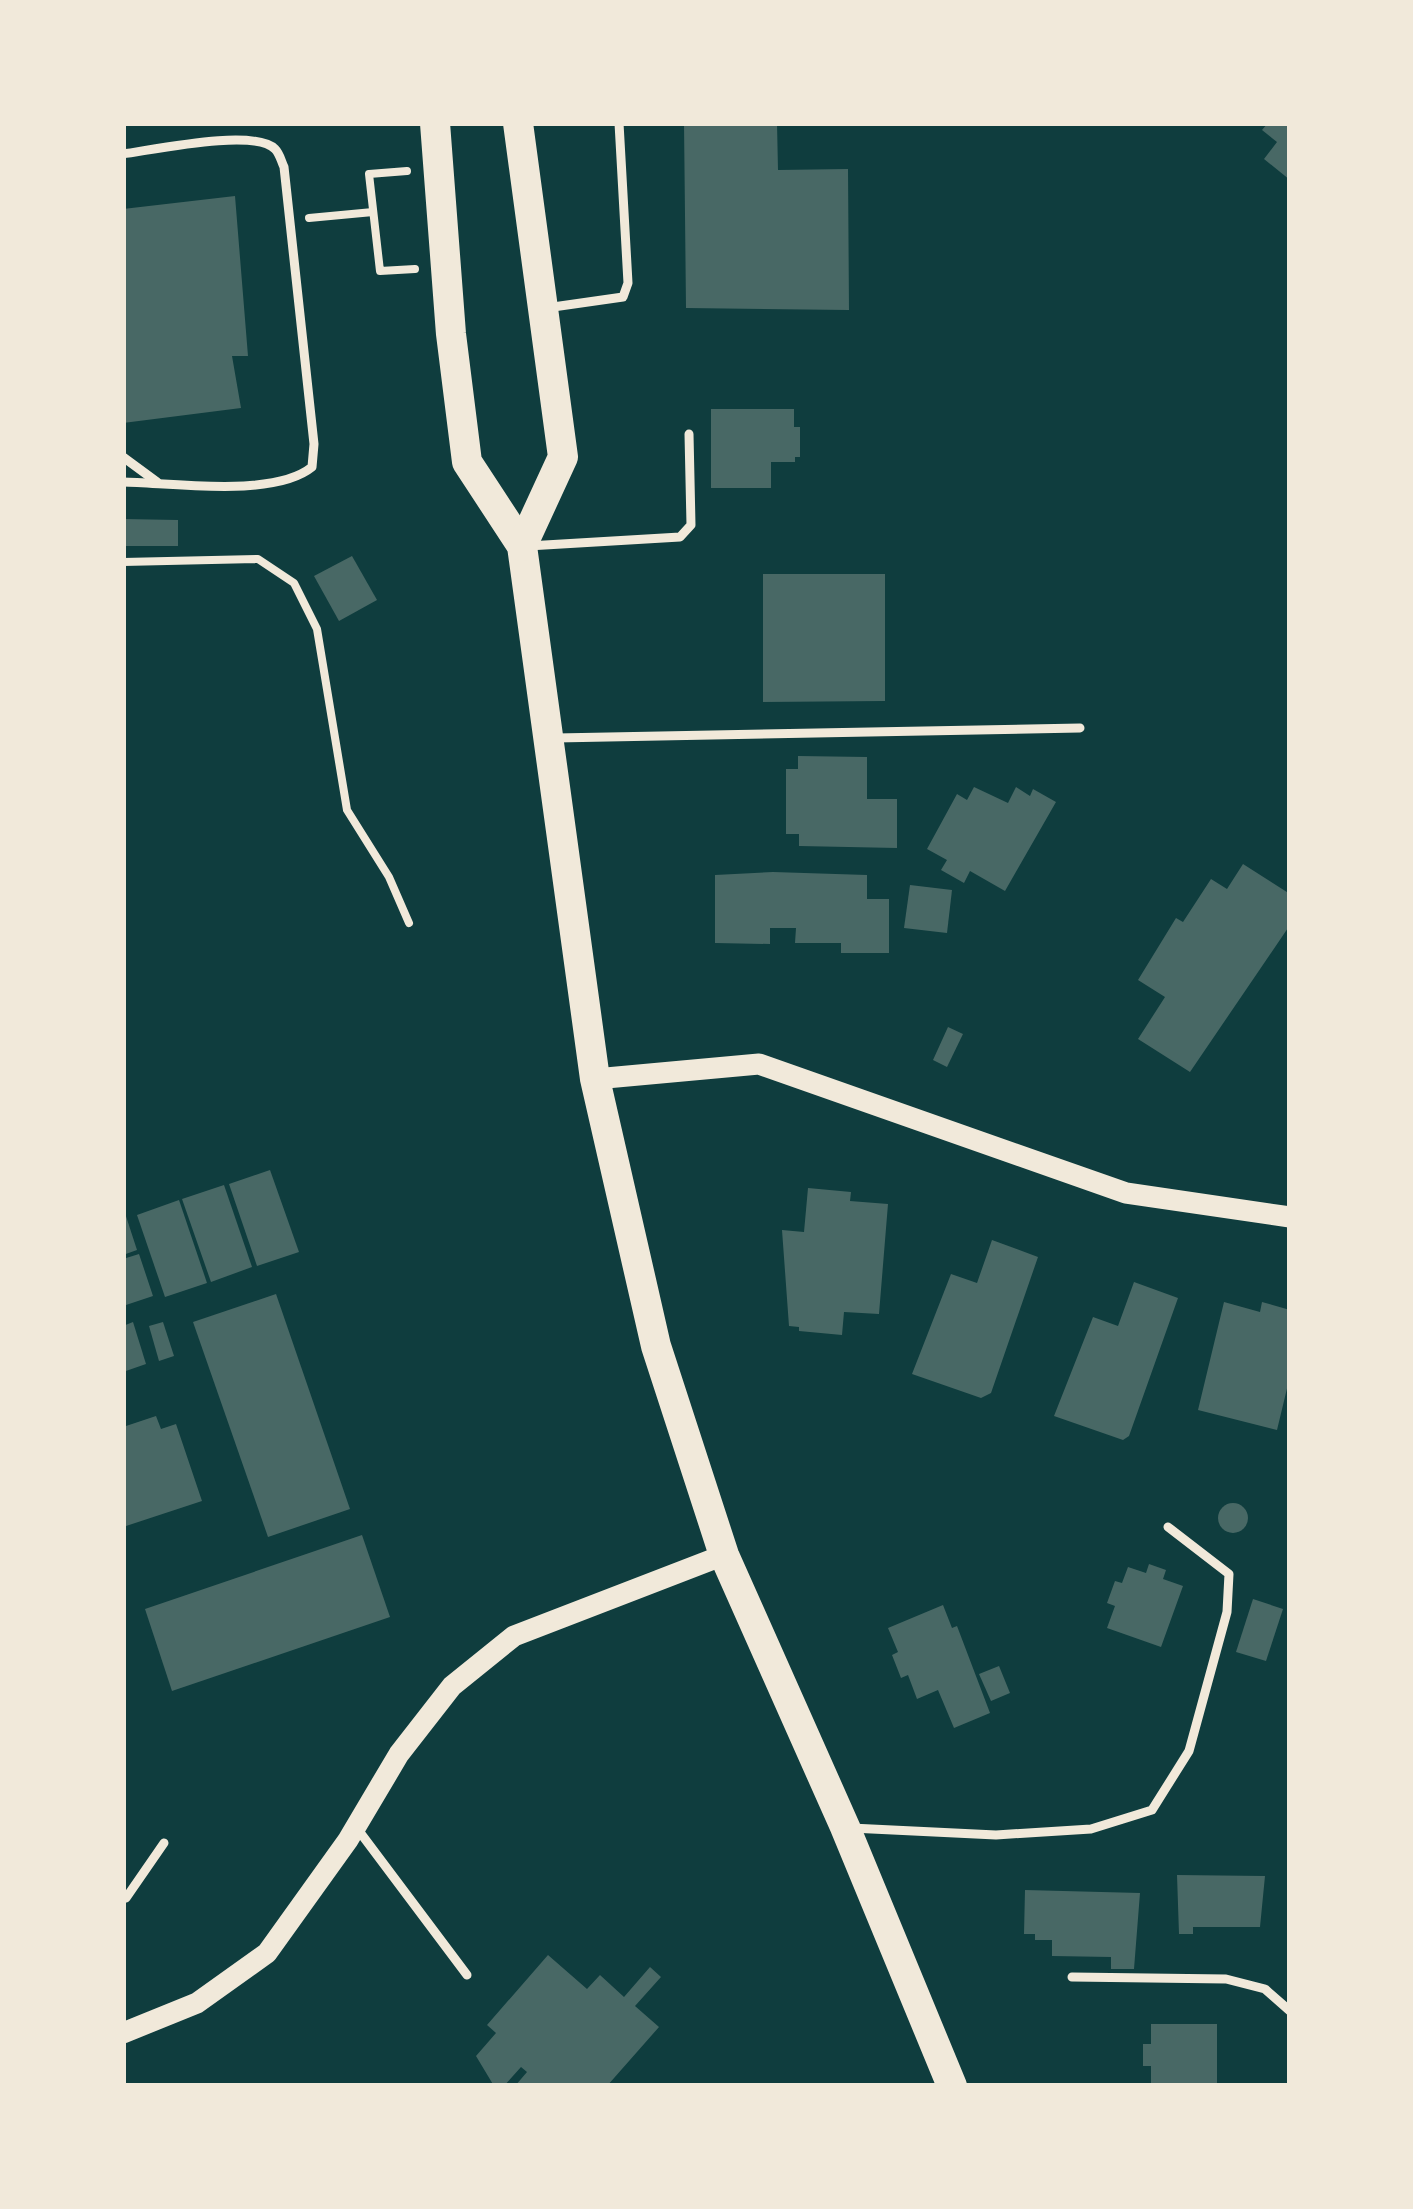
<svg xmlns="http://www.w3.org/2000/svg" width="1413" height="2209" viewBox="0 0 1413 2209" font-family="Rubik,sans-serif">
<rect width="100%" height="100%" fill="#0f3d3e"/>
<g fill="#486865">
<path d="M 684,123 L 777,123 L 778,170 L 848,169 L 849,310 L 686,308 Z"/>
<path d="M 1268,123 L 1290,123 L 1290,180 L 1264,159 L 1277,142 L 1262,130 Z"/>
<path d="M 235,196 L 248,356 L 232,356 L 241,408 L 123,423 L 123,209 Z"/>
<path d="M 711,409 L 794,409 L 794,427 L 800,427 L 800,457 L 795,457 L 795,462 L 771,462 L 771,488 L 711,488 Z"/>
<path d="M 123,519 L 178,520 L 178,546 L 123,546 Z"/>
<path d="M 352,556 L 377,600 L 339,621 L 314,576 Z"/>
<path d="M 763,574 L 885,574 L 885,701 L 763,702 Z"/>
<path d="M 798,756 L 867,757 L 867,799 L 897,799 L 897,848 L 799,846 L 799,834 L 786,834 L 786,769 L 798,769 Z"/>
<path d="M 974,787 L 1008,803 L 1016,787 L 1030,796 L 1033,789 L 1056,802 L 1005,891 L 970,871 L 964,883 L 941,870 L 947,860 L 927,849 L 957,794 L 967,800 Z"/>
<path d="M 1243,864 L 1290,894 L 1290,925 L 1190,1072 L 1138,1039 L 1165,997 L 1138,980 L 1176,918 L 1183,922 L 1211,879 L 1227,889 Z"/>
<path d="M 773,872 L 867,875 L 867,899 L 889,899 L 889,953 L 841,953 L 841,943 L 795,943 L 796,928 L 770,928 L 770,944 L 715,943 L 715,875 Z"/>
<path d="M 910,885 L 952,890 L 947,933 L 904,928 Z"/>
<path d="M 948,1027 L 963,1034 L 947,1067 L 933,1060 Z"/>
<path d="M 270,1170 L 299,1252 L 257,1266 L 229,1184 Z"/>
<path d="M 224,1185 L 252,1267 L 211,1282 L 182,1199 Z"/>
<path d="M 808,1188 L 851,1192 L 850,1201 L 888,1204 L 879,1314 L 844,1312 L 842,1335 L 799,1331 L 799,1327 L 789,1326 L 782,1230 L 804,1232 Z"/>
<path d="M 179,1200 L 207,1283 L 165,1297 L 137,1215 Z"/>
<path d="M 123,1207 L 137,1250 L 123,1255 Z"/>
<path d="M 992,1240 L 1038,1257 L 991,1393 L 981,1398 L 912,1374 L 951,1274 L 977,1283 Z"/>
<path d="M 139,1254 L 153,1296 L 123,1306 L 123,1259 Z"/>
<path d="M 1134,1282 L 1178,1298 L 1129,1436 L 1123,1440 L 1054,1416 L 1093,1317 L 1118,1326 Z"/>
<path d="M 276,1294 L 350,1509 L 268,1537 L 193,1322 Z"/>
<path d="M 1224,1302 L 1260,1312 L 1262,1302 L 1290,1310 L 1290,1376 L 1277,1430 L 1198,1410 Z"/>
<path d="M 133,1322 L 146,1364 L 123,1372 L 123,1326 Z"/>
<path d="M 163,1322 L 174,1356 L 159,1361 L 149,1326 Z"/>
<path d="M 156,1416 L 161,1429 L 176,1424 L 202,1501 L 123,1527 L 123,1427 Z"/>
<circle cx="1233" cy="1518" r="15"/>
<path d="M 362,1535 L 390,1617 L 172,1691 L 145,1609 Z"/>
<path d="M 1149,1564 L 1166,1570 L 1163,1579 L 1183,1586 L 1161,1647 L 1107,1628 L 1115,1606 L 1107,1603 L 1115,1581 L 1122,1583 L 1128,1567 L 1146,1573 Z"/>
<path d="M 1253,1599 L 1283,1609 L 1266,1661 L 1236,1652 Z"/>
<path d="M 943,1605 L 952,1628 L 957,1626 L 990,1713 L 954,1728 L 938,1690 L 917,1699 L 908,1675 L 901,1678 L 892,1655 L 898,1652 L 888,1628 Z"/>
<path d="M 999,1666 L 1010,1693 L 991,1701 L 979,1674 Z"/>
<path d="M 1177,1875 L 1265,1876 L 1260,1927 L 1193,1927 L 1193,1934 L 1179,1934 Z"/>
<path d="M 1025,1890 L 1140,1893 L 1134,1969 L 1111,1969 L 1111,1957 L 1052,1956 L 1052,1940 L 1035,1940 L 1035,1934 L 1024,1934 Z"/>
<path d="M 548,1955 L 587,1989 L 600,1975 L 624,1997 L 650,1967 L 661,1977 L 635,2006 L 659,2027 L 607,2086 L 515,2086 L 527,2072 L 521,2067 L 504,2086 L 494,2086 L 476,2056 L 496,2033 L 487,2025 Z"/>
<path d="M 1151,2024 L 1217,2024 L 1217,2086 L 1151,2086 L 1151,2066 L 1143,2066 L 1143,2044 L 1151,2044 Z"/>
</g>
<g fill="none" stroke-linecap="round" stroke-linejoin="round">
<g stroke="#f1e9da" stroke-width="8">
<path d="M 407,171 L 369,174 L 380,271 L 415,269"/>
<path d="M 309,218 L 373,212"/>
<path d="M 123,562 L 258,559 L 294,583 L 317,629 L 347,810 L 389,877 L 409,923"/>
</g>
<g stroke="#f1e9da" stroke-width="9">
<path d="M 123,154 C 153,150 254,128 275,149 C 280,154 281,161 284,167 L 314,444 L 312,467 C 274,498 173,483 123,482"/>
<path d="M 546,308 L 623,297 L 628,283 L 619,123"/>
<path d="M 123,457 L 157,482"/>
<path d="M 528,546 L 680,537 L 691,525 L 689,434"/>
<path d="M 556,738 L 1080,728"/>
<path d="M 356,1827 L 467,1975"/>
<path d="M 851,1828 L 996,1835 L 1091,1829 L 1152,1810 L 1189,1751 L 1227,1612 L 1229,1574 L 1168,1527"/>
<path d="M 126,1898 L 164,1843"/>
<path d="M 1072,1977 L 1226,1979 L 1265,1989 L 1290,2011"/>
</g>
<g stroke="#f1e9da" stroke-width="21">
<path d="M 595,1079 L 759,1064 L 1126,1193 L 1290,1217"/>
<path d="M 123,2033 L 197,2003 L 267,1953 L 348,1840 L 399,1754 L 452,1686 L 514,1636 L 724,1555"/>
</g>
<g stroke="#f1e9da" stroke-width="30">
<path d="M 435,123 L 451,334 L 467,462 L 522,546 L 595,1079 L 656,1346 L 724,1555 L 845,1827 L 952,2086"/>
<path d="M 518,123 L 563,457 L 522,546"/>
</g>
</g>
<rect width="1413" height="2209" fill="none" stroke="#f1e9da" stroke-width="252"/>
</svg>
